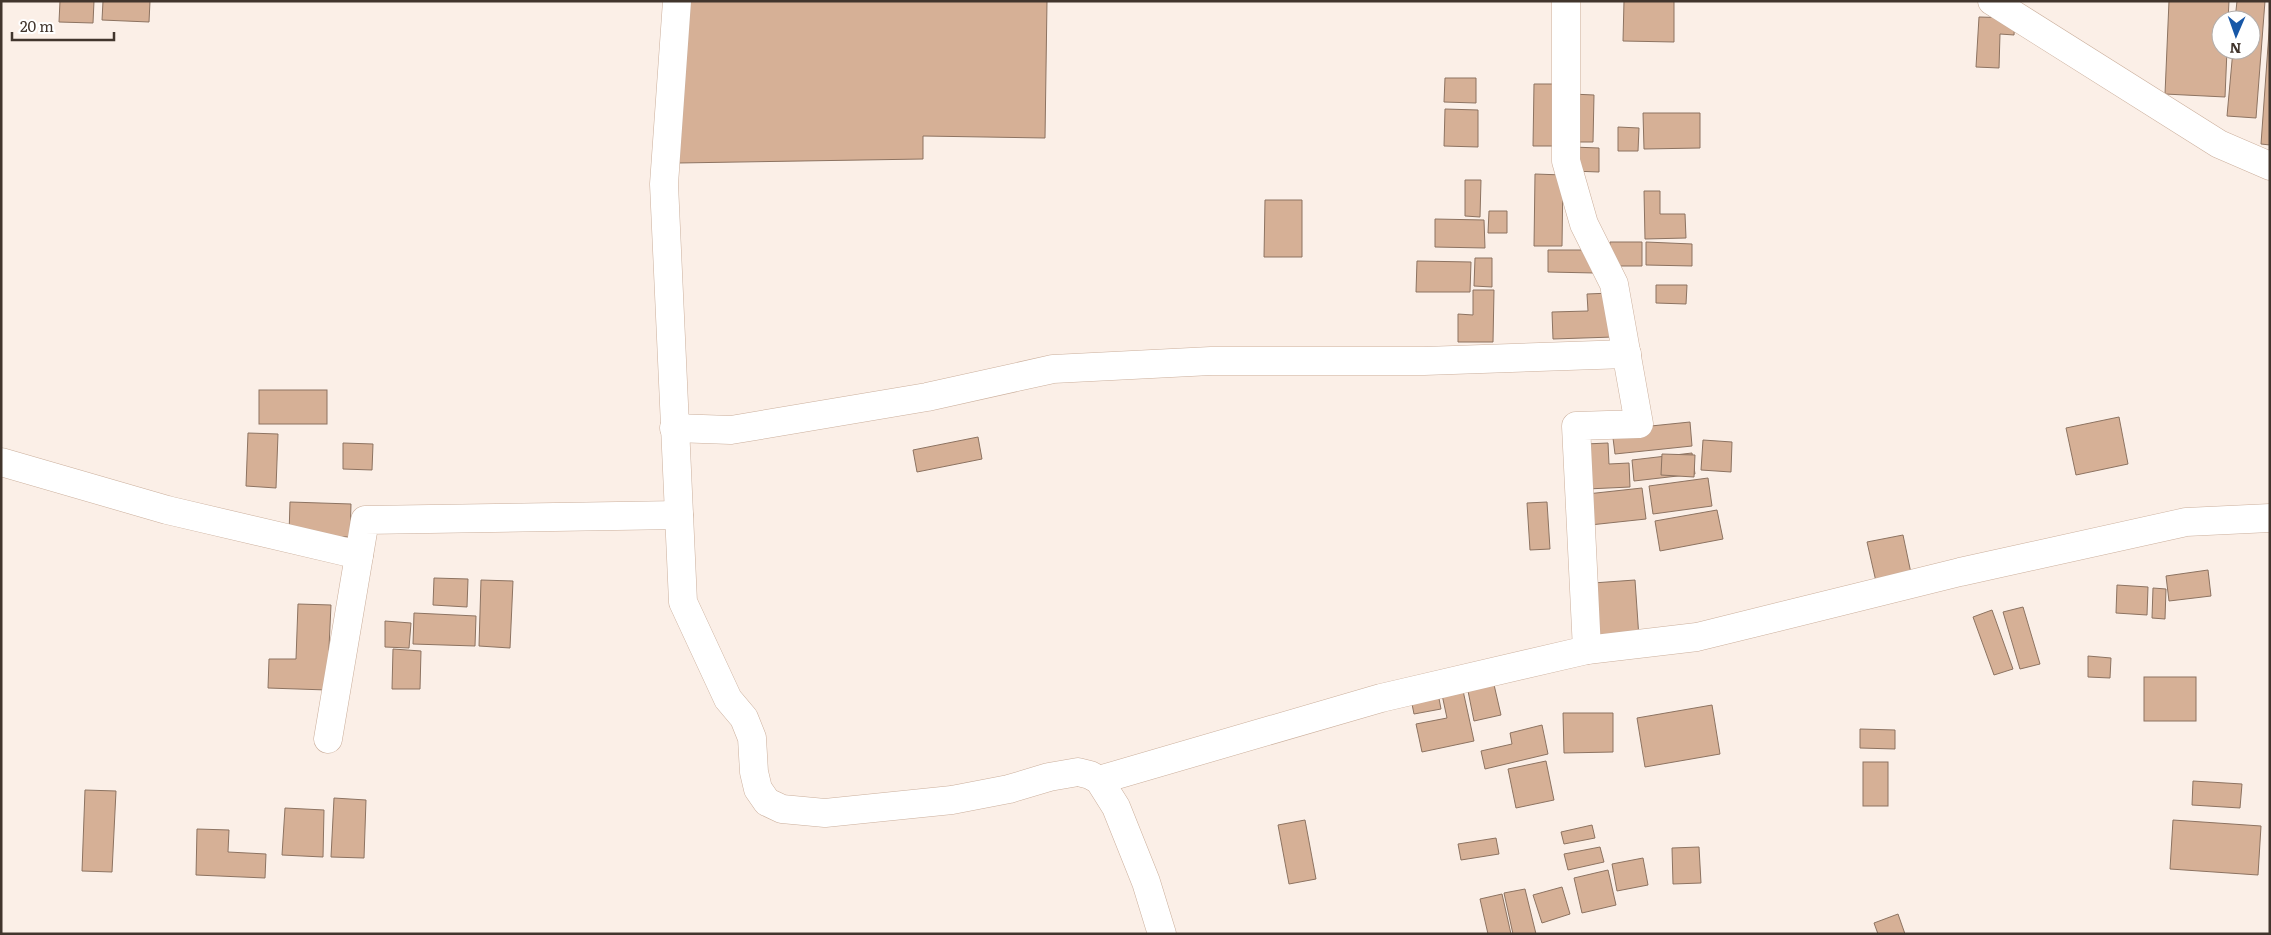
<svg xmlns="http://www.w3.org/2000/svg" width="2271" height="935" viewBox="0 0 2271 935" font-family="Literata,serif">
<rect width="100%" height="100%" fill="#fbefe7"/>
<g fill="#d6b096" stroke="#8d7361">
<path d="M 60,1 L 94,1 L 93,23 L 59,22 Z"/>
<path d="M 103,1 L 150,1 L 149,22 L 102,20 Z"/>
<path d="M 684,1 L 1047,1 L 1045,138 L 923,136 L 923,159 L 678,163 Z"/>
<path d="M 1624,1 L 1674,1 L 1674,42 L 1623,41 Z"/>
<path d="M 2169,1 L 2229,1 L 2228,20 L 2221,20 L 2221,50 L 2227,50 L 2225,97 L 2165,94 Z"/>
<path d="M 2237,1 L 2265,1 L 2256,118 L 2227,116 L 2233,50 L 2251,50 L 2251,20 L 2235,20 Z"/>
<path d="M 1979,17 L 2015,18 L 2014,35 L 2000,34 L 1999,68 L 1976,67 Z"/>
<path d="M 2270,18 L 2270,145 L 2261,144 Z"/>
<path d="M 1445,78 L 1476,78 L 1476,103 L 1444,102 Z"/>
<path d="M 1534,84 L 1560,84 L 1559,146 L 1533,146 Z"/>
<path d="M 1572,94 L 1594,95 L 1593,142 L 1571,142 Z"/>
<path d="M 1445,109 L 1478,110 L 1478,147 L 1444,146 Z"/>
<path d="M 1643,113 L 1700,113 L 1700,148 L 1644,149 Z"/>
<path d="M 1618,127 L 1639,128 L 1638,151 L 1618,151 Z"/>
<path d="M 1572,147 L 1599,148 L 1599,172 L 1572,171 Z"/>
<path d="M 1535,174 L 1563,175 L 1562,246 L 1534,246 Z"/>
<path d="M 1465,180 L 1481,180 L 1480,217 L 1465,216 Z"/>
<path d="M 1644,191 L 1660,191 L 1660,214 L 1685,214 L 1686,238 L 1645,239 Z"/>
<path d="M 1265,200 L 1302,200 L 1302,257 L 1264,257 Z"/>
<path d="M 1489,211 L 1507,211 L 1507,233 L 1488,233 Z"/>
<path d="M 1435,219 L 1484,220 L 1485,248 L 1435,247 Z"/>
<path d="M 1610,242 L 1642,242 L 1642,266 L 1609,266 Z"/>
<path d="M 1646,242 L 1692,244 L 1692,266 L 1646,265 Z"/>
<path d="M 1548,250 L 1595,250 L 1595,273 L 1548,272 Z"/>
<path d="M 1475,258 L 1492,258 L 1492,287 L 1474,286 Z"/>
<path d="M 1417,261 L 1471,262 L 1470,292 L 1416,292 Z"/>
<path d="M 1656,285 L 1687,285 L 1686,304 L 1656,303 Z"/>
<path d="M 1473,290 L 1494,290 L 1493,342 L 1458,342 L 1458,314 L 1473,315 Z"/>
<path d="M 1611,293 L 1613,337 L 1553,339 L 1552,312 L 1588,311 L 1587,294 Z"/>
<rect x="259" y="390" width="68" height="34"/>
<path d="M 2119,417 L 2128,464 L 2076,475 L 2066,428 Z"/>
<path d="M 1690,422 L 1692,446 L 1615,454 L 1612,430 Z"/>
<path d="M 248,433 L 278,434 L 276,488 L 246,486 Z"/>
<path d="M 978,437 L 982,459 L 917,472 L 913,450 Z"/>
<path d="M 1703,440 L 1732,442 L 1731,472 L 1701,470 Z"/>
<path d="M 343,443 L 373,444 L 372,470 L 343,469 Z"/>
<path d="M 1608,443 L 1609,464 L 1629,463 L 1630,487 L 1587,489 L 1585,444 Z"/>
<path d="M 1692,453 L 1695,474 L 1634,481 L 1632,460 Z"/>
<path d="M 1662,454 L 1695,455 L 1694,477 L 1661,475 Z"/>
<path d="M 1708,478 L 1712,506 L 1653,514 L 1649,486 Z"/>
<path d="M 1642,488 L 1646,519 L 1590,525 L 1587,494 Z"/>
<path d="M 290,502 L 351,504 L 350,537 L 289,535 Z"/>
<path d="M 1547,502 L 1550,549 L 1530,550 L 1527,503 Z"/>
<path d="M 1717,510 L 1723,539 L 1660,551 L 1655,521 Z"/>
<path d="M 1903,535 L 1912,578 L 1877,586 L 1867,542 Z"/>
<path d="M 2208,570 L 2211,596 L 2169,601 L 2166,576 Z"/>
<path d="M 434,578 L 468,579 L 467,607 L 433,605 Z"/>
<path d="M 481,580 L 513,581 L 510,648 L 479,646 Z"/>
<path d="M 1635,580 L 1639,638 L 1598,641 L 1593,583 Z"/>
<path d="M 2117,585 L 2148,587 L 2147,615 L 2116,613 Z"/>
<path d="M 2153,588 L 2166,589 L 2165,619 L 2152,618 Z"/>
<path d="M 298,604 L 331,605 L 327,690 L 268,688 L 269,659 L 296,659 Z"/>
<path d="M 2023,607 L 2040,664 L 2020,669 L 2003,612 Z"/>
<path d="M 1992,610 L 2013,669 L 1994,675 L 1973,617 Z"/>
<path d="M 414,613 L 476,616 L 475,646 L 413,644 Z"/>
<path d="M 385,621 L 411,623 L 409,648 L 385,647 Z"/>
<path d="M 393,649 L 421,651 L 420,689 L 392,689 Z"/>
<path d="M 2088,656 L 2111,658 L 2110,678 L 2088,677 Z"/>
<path d="M 1492,676 L 1501,715 L 1474,721 L 1466,681 Z"/>
<rect x="2144" y="677" width="52" height="44"/>
<path d="M 1462,686 L 1474,741 L 1422,752 L 1416,724 L 1447,718 L 1441,690 Z"/>
<path d="M 1437,688 L 1441,709 L 1414,714 L 1410,694 Z"/>
<path d="M 1712,705 L 1720,754 L 1645,767 L 1637,718 Z"/>
<path d="M 1563,713 L 1613,713 L 1613,752 L 1564,753 Z"/>
<path d="M 1542,725 L 1548,754 L 1485,769 L 1481,751 L 1512,744 L 1510,733 Z"/>
<path d="M 1860,729 L 1895,730 L 1895,749 L 1860,748 Z"/>
<path d="M 1546,761 L 1554,800 L 1516,808 L 1508,769 Z"/>
<rect x="1863" y="762" width="25" height="44"/>
<path d="M 2193,781 L 2242,784 L 2240,808 L 2192,805 Z"/>
<path d="M 85,790 L 116,791 L 112,872 L 82,871 Z"/>
<path d="M 334,798 L 366,800 L 364,858 L 331,857 Z"/>
<path d="M 285,808 L 324,810 L 323,857 L 282,855 Z"/>
<path d="M 1305,820 L 1316,879 L 1289,884 L 1278,825 Z"/>
<path d="M 2173,820 L 2261,826 L 2258,875 L 2170,869 Z"/>
<path d="M 1592,825 L 1595,838 L 1564,844 L 1561,832 Z"/>
<path d="M 197,829 L 229,830 L 228,852 L 266,854 L 265,878 L 196,875 Z"/>
<path d="M 1496,838 L 1499,854 L 1461,860 L 1458,844 Z"/>
<path d="M 1600,847 L 1604,862 L 1568,870 L 1564,854 Z"/>
<path d="M 1699,847 L 1701,883 L 1673,884 L 1672,848 Z"/>
<path d="M 1643,858 L 1648,885 L 1617,891 L 1612,864 Z"/>
<path d="M 1608,870 L 1616,905 L 1582,913 L 1574,878 Z"/>
<path d="M 1562,887 L 1570,914 L 1542,923 L 1533,895 Z"/>
<path d="M 1525,889 L 1536,934 L 1513,934 L 1504,893 Z"/>
<path d="M 1502,894 L 1511,934 L 1488,934 L 1480,899 Z"/>
<path d="M 1898,914 L 1905,934 L 1878,934 L 1874,923 Z"/>
</g>
<g fill="none" stroke-linecap="round" stroke-linejoin="round">
<defs>
<g id="minor">
<path d="M 677,1 L 664,184 L 683,602 L 728,699 L 744,718 L 752,738 L 754,772 L 758,789 L 767,802 L 782,809 L 825,813 L 952,800 L 1009,789 L 1049,777 L 1078,772 L 1090,775 L 1099,780 L 1116,807 L 1146,882 L 1162,934"/>
<path d="M 1566,1 L 1566,161 L 1584,224 L 1614,284 L 1639,424 L 1576,426 L 1587,650 L 1697,637 L 1960,572 L 2186,522 L 2270,518"/>
<path d="M 1992,1 L 2219,144 L 2270,166"/>
<path d="M 674,428 L 731,430 L 927,397 L 1053,369 L 1211,361 L 1424,361 L 1627,354"/>
<path d="M 1,462 L 167,510 L 359,555"/>
<path d="M 328,739 L 365,520 L 679,515"/>
<path d="M 1099,780 L 1381,698 L 1587,650"/>
</g>
</defs>
<use href="#minor" stroke="#cbaf9c" stroke-width="29"/>
<use href="#minor" stroke="#fff" stroke-width="28"/>
</g>
<rect width="2271" height="935" fill="none" stroke="#41352d" stroke-width="5"/>
<g transform="translate(2236 35) rotate(182)"><circle r="24" fill="#ffffff" stroke="#b3aeab"/>
<path d="M0-4L9 19L0 12L-9 19Z" fill="#1757a7"/>
<text y="-8" font-size="14" font-weight="bold" text-anchor="middle" fill="#41352d">N</text>
</g>
<path d="M12 32v8h102v-8" fill="none" stroke="#41352d" stroke-width="2.5"/>
<text x="20" y="32" font-size="15" fill="#41352d" stroke="#ffffff" stroke-width="4" paint-order="stroke">20 m</text>
</svg>
